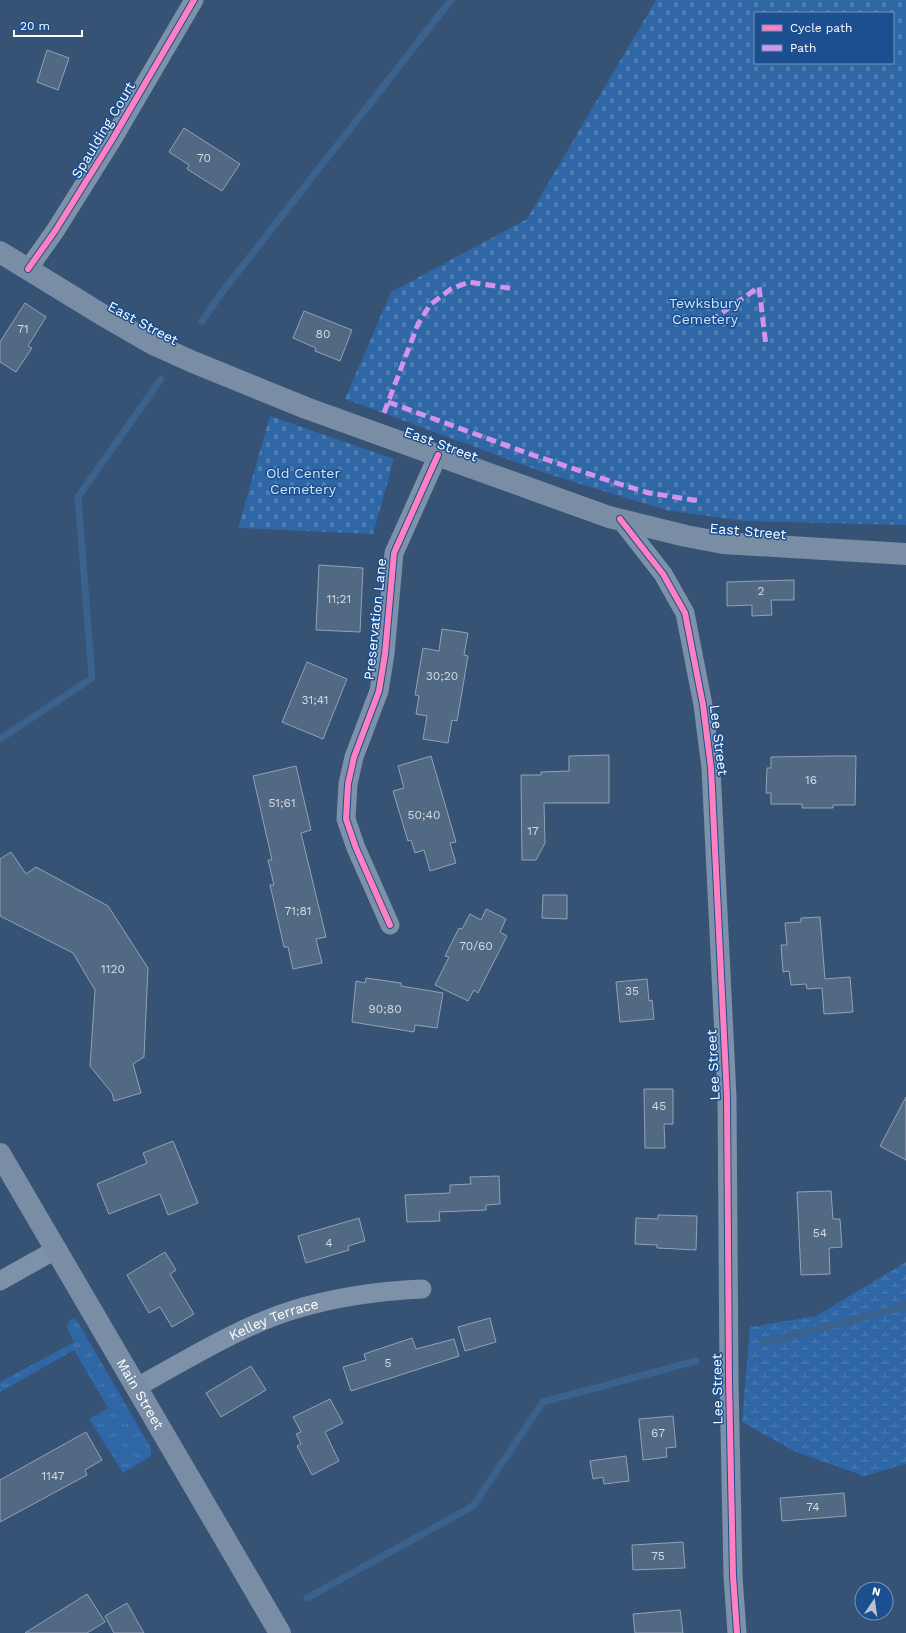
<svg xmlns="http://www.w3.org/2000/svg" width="906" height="1633" viewBox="0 0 906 1633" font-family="'Work Sans',sans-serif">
<defs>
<pattern id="grass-tufts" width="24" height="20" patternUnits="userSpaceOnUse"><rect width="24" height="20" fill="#2f66a5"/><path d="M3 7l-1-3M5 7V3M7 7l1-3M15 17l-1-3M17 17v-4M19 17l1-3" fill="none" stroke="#4e7db2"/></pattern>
<pattern id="wetland-marsh" width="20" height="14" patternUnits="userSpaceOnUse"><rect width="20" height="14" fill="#2f66a5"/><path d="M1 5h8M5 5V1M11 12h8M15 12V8" fill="none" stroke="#4e7db2"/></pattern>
<pattern id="cemetery-stones" width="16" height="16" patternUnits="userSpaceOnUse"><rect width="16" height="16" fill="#2f66a5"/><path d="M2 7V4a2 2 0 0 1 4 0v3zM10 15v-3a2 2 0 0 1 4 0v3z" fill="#4e7db2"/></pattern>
</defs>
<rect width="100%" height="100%" fill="#365274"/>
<path fill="url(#grass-tufts)" d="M 71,1319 L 75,1319 L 79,1324 L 151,1448 L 151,1456 L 123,1473 L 89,1419 L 108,1408 L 74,1350 L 0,1392 L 0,1382 L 74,1342 L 66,1326 Z"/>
<path fill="url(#wetland-marsh)" d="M 906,1262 L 906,1464 L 864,1476 L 796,1452 L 742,1422 L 750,1327 L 816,1316 Z"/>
<g fill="url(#cemetery-stones)" fill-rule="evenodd">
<path d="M 656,0 L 906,0 L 906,525 L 743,521 L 665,510 L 545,473 L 345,399 L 391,292 L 527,219 ZM 755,13 L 893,13 L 893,63 L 755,63 Z"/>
<path d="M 270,416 L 394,459 L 373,534 L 238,528 Z"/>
</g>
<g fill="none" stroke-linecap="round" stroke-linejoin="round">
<g stroke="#3b618d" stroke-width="7">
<path d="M 202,321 L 223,291 L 451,0"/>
<path d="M 0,739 L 92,678 L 78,497 L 161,379"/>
<path d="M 764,1343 L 902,1307 L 906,1305"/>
<path d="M 307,1598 L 473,1506 L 543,1402 L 696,1361"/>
</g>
</g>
<g fill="#526984" stroke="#92a2b6">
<path d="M 47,50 L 69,58 L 58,90 L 37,82 Z"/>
<path d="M 184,128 L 240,164 L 222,191 L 187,169 L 189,165 L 169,152 Z"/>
<path d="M 25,303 L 46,317 L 28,346 L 32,348 L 16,372 L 0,362 L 0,342 Z"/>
<path d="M 304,311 L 352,330 L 340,361 L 315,351 L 316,348 L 293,338 Z"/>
<path d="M 319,565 L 363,568 L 360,632 L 316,630 Z"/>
<path d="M 794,580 L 794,600 L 771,600 L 772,615 L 752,616 L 752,605 L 727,606 L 727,582 Z"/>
<path d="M 442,629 L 468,633 L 464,655 L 468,656 L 457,721 L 452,720 L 448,743 L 423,739 L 427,716 L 416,714 L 419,696 L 415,695 L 423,648 L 439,651 Z"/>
<path d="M 307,662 L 347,679 L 323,739 L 282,722 Z"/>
<path d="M 609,755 L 609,803 L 544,803 L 545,843 L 536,860 L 522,860 L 521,775 L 541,775 L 541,772 L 569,771 L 569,756 Z"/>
<path d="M 431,756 L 456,842 L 450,843 L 456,863 L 430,871 L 424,850 L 415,853 L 411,840 L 408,841 L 393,791 L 404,788 L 398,766 Z"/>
<path d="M 832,756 L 856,756 L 855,805 L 833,805 L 833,808 L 802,808 L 802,804 L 771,804 L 771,793 L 766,793 L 767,768 L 771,768 L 771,757 Z"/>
<path d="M 296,766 L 311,830 L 301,833 L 326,937 L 316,939 L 322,963 L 293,969 L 288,947 L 284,947 L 270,885 L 274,885 L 268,860 L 272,860 L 253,776 Z"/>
<path d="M 11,852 L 26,874 L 36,867 L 108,906 L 148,968 L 144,1057 L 133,1064 L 141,1093 L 114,1101 L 112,1093 L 90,1066 L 95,990 L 73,953 L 0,916 L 0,859 Z"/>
<path d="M 543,895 L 567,895 L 567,919 L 542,918 Z"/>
<path d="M 486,909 L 506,919 L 500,932 L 507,936 L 478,993 L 474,990 L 468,1001 L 435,985 L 449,957 L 445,956 L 459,928 L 462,929 L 470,914 L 481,920 Z"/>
<path d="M 820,917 L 825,979 L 850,977 L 853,1012 L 824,1014 L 822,988 L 807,989 L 806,984 L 791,985 L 789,971 L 783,972 L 781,945 L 787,945 L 785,923 L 801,922 L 801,918 Z"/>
<path d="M 366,978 L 401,983 L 401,986 L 443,993 L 437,1028 L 415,1025 L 414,1032 L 352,1022 L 356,981 L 365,983 Z"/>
<path d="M 647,979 L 649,1001 L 652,1000 L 654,1019 L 620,1022 L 616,982 Z"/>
<path d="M 644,1089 L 673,1089 L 673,1124 L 664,1124 L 665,1148 L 645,1148 Z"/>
<path d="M 906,1097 L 906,1160 L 880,1146 Z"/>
<path d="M 173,1141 L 198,1203 L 168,1215 L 160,1194 L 109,1214 L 97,1184 L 147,1163 L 143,1153 Z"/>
<path d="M 499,1176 L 500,1204 L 486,1205 L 486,1210 L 439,1212 L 440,1221 L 407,1222 L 405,1195 L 450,1193 L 450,1185 L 471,1184 L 470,1177 Z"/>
<path d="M 831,1191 L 833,1219 L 840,1219 L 842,1247 L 829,1248 L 830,1274 L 801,1275 L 797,1192 Z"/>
<path d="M 658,1215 L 697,1216 L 696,1250 L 657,1248 L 657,1245 L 635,1244 L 636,1218 L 658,1219 Z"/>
<path d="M 359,1218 L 365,1241 L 348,1246 L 349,1250 L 306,1263 L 298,1236 Z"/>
<path d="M 165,1252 L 176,1270 L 170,1274 L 194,1314 L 172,1327 L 160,1307 L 149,1313 L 127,1275 Z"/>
<path d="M 490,1318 L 496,1342 L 465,1351 L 458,1327 Z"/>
<path d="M 412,1338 L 416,1349 L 454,1339 L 459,1356 L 351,1391 L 343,1367 L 366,1360 L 364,1354 Z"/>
<path d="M 251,1366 L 266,1390 L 221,1417 L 206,1393 Z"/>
<path d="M 330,1399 L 343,1423 L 325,1432 L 339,1461 L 312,1475 L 297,1446 L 301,1444 L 296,1434 L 301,1432 L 293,1417 Z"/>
<path d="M 673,1416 L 676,1447 L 666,1448 L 667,1457 L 643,1460 L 639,1419 Z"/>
<path d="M 86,1432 L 102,1460 L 85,1470 L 87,1475 L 0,1522 L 0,1480 Z"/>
<path d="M 626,1456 L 629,1481 L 604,1484 L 603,1477 L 593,1479 L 590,1461 Z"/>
<path d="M 844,1493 L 846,1516 L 782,1521 L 780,1498 Z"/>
<path d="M 683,1542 L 685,1568 L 633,1570 L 632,1545 Z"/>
<path d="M 87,1594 L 105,1622 L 87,1633 L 25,1633 Z"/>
<path d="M 127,1603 L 144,1633 L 114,1633 L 105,1616 Z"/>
<path d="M 680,1610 L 683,1633 L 635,1633 L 633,1614 Z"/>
</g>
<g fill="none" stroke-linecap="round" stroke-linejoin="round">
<g stroke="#7d92a8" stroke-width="19">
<path d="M 28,269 L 55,231 L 112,140 L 194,0"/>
<path d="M 620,519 L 663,574 L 685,613 L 703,705 L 711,768 L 727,1097 L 729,1380 L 733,1576 L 737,1633"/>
<path d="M 390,925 L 356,848 L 346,819 L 348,784 L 354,757 L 379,691 L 385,654 L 394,553 L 438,455"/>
<path d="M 0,1281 L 57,1249"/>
<path id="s1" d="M 137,1387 C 184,1361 241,1326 293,1310 C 335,1297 378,1291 422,1289"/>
</g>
<g stroke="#798da4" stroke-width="22">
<path d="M 0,252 L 101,314 L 153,344 L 193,362 L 306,408 L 609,517 L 686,536 L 723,543 L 906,554"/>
<path id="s2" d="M 0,1154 L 280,1633"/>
</g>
<g stroke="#d193ec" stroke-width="5" stroke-dasharray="10 5" stroke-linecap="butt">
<path d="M 710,321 L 759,287 L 766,346"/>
<path d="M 388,402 L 527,453 L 613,482 L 649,493 L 700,501"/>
<path d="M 384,413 L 418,324 L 430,305 L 451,289 L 469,282 L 514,289"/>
</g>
<defs>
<g id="cycleway">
<path d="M 28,269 L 55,231 L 112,140 L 194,0"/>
<path d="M 620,519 L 663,574 L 685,613 L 703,705 L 711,768 L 727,1097 L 729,1380 L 733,1576 L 737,1633"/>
<path d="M 390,925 L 356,848 L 346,819 L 348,784 L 354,757 L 379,691 L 385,654 L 394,553 L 438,455"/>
</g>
</defs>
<use href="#cycleway" stroke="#1b4f8f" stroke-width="8"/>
<use href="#cycleway" stroke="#ff80c0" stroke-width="6"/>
</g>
<g text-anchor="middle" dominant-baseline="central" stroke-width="3" stroke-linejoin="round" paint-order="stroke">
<g font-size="12" fill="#d4dae0">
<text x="204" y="158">70</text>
<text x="23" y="329">71</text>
<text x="323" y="334">80</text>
<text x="761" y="591">2</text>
<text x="339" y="599">11;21</text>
<text x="442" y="676">30;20</text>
<text x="315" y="700">31;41</text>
<text x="811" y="780">16</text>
<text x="282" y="803">51;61</text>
<text x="424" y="815">50;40</text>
<text x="533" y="831">17</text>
<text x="298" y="911">71;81</text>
<text x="476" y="946">70/60</text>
<text x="113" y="969">1120</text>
<text x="632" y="991">35</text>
<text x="385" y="1009">90;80</text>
<text x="659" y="1106">45</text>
<text x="820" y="1233">54</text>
<text x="329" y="1243">4</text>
<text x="388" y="1363">5</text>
<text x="658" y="1433">67</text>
<text x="53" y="1476">1147</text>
<text x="813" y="1507">74</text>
<text x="658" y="1556">75</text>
</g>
<g font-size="14" fill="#fff" stroke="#1b4f8f">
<text transform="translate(103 130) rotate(-59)">Spaulding Court</text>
<text transform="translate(143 323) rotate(28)">East Street</text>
<text transform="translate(441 444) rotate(20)">East Street</text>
<text transform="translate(748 531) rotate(5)">East Street</text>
<text transform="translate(375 619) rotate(-84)">Preservation Lane</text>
<text transform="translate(719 740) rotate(83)">Lee Street</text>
<text transform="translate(713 1065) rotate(-93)">Lee Street</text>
<text stroke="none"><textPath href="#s1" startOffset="153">Kelley Terrace</textPath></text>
<text transform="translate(717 1389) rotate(-91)">Lee Street</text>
<text stroke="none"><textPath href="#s2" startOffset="278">Main Street</textPath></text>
</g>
<g font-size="14" fill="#cfe3fa" stroke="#1b4f8f">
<text x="705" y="303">Tewksbury<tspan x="705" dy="16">Cemetery</tspan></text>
<text x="303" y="473">Old Center<tspan x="303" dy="16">Cemetery</tspan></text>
</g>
</g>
<rect x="754" y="12" width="140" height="52" fill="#1b4f8f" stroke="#7695bc"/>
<rect x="762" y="25" width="20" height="6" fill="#ff80c0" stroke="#7695bc"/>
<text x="790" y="32" font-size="12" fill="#ffffff">Cycle path</text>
<rect x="762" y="45" width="20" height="6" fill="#d193ec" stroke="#7695bc"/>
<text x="790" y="52" font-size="12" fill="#ffffff">Path</text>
<g transform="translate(874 1601) rotate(13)"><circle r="19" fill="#1b4f8f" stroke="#7695bc"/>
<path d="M0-3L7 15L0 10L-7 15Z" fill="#b9c2ce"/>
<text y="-6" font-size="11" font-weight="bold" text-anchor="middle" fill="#ffffff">N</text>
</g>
<path d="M14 30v6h68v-6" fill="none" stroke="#ffffff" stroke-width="2"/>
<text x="20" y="30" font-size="12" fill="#ffffff" stroke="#1b4f8f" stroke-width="3" paint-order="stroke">20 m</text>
</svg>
